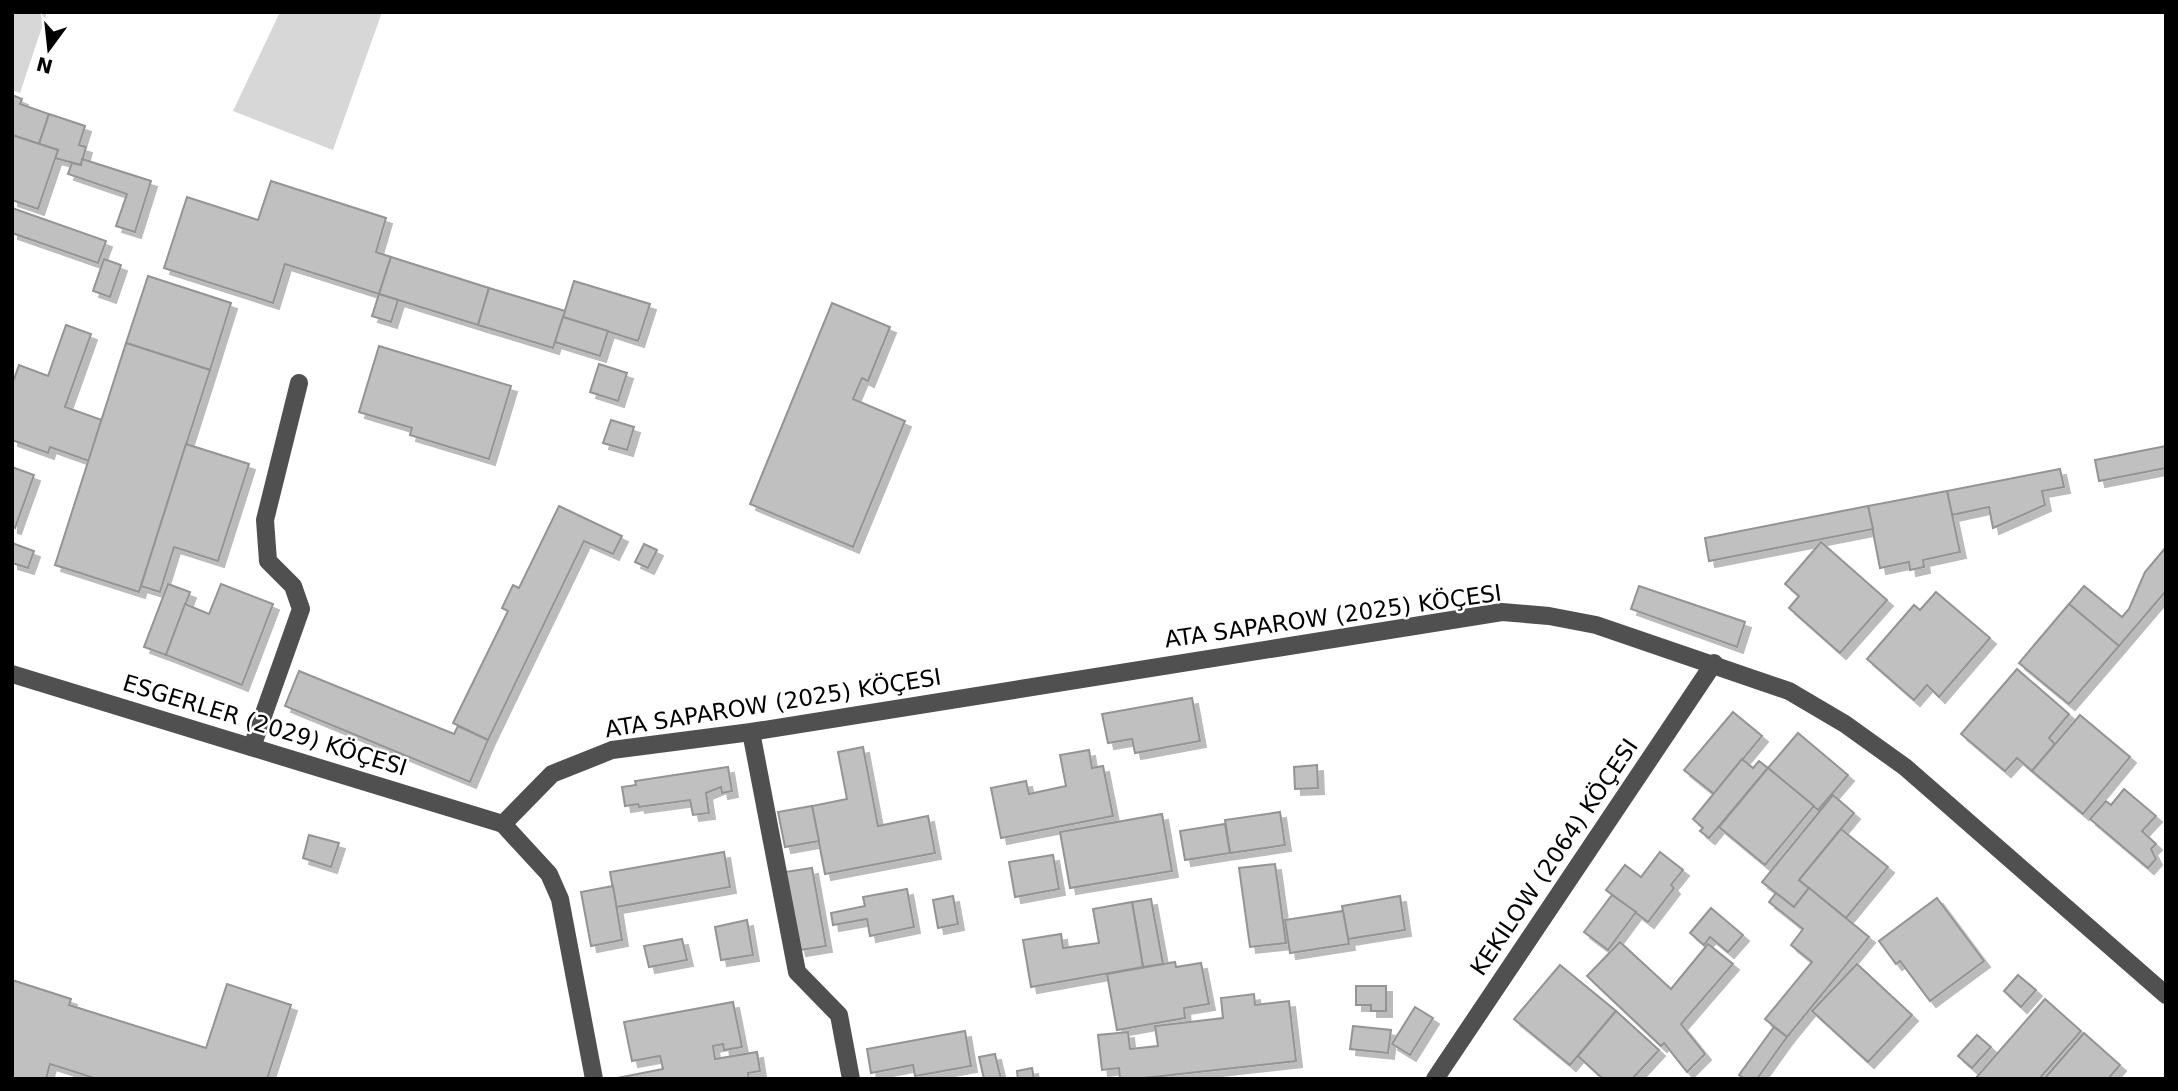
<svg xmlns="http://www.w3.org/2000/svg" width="2178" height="1091" viewBox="0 0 2178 1091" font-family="'DejaVu Sans',sans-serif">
<defs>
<filter id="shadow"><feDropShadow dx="6" dy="6" stdDeviation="0" flood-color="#0004"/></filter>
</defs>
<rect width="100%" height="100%" fill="#fff"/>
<g fill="#d7d7d7">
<path d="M 12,12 L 47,12 L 20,93 L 12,90 Z"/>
<path d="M 280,12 L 382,12 L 333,150 L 233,111 Z"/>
</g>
<g fill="#c0c0c0" stroke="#949494" stroke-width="2" filter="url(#shadow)">
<path d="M 12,95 L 22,99 L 20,104 L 49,114 L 39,144 L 12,135 Z"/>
<path d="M 49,114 L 85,126 L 79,145 L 86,147 L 81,165 L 55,158 L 58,150 L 39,144 Z"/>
<path d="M 12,135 L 58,150 L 38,209 L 12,200 Z"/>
<path d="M 82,159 L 151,181 L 135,232 L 116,226 L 127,194 L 68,174 L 72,163 L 81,165 Z"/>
<path d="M 271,181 L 386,218 L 376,252 L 391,257 L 379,294 L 285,264 L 273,303 L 164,268 L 187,197 L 258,220 Z"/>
<path d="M 12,208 L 106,241 L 98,263 L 12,233 Z"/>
<path d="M 391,257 L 489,288 L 478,325 L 379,294 Z"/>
<path d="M 104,259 L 121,265 L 110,297 L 93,291 Z"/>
<path d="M 148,276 L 231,303 L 210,370 L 126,343 Z"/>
<path d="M 574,281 L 650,304 L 638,341 L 563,317 Z"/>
<path d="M 489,288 L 565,311 L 553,348 L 478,325 Z"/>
<path d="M 379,294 L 398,300 L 391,322 L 372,316 Z"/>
<path d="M 832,303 L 890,327 L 868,381 L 862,378 L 853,399 L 905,421 L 853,547 L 750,504 Z"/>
<path d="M 563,317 L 608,331 L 600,356 L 555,342 Z"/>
<path d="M 66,325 L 91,334 L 65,407 L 102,420 L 89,461 L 50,447 L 48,453 L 12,440 L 12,385 L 19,365 L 48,376 Z"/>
<path d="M 126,343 L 210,370 L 139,592 L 55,565 Z"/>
<path d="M 379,346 L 511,386 L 489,459 L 410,435 L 412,428 L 359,412 Z"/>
<path d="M 599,364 L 627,373 L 618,401 L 590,392 Z"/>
<path d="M 611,420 L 634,427 L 627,450 L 603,443 Z"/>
<path d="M 186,444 L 249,464 L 218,561 L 174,547 L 160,592 L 141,586 Z"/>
<path d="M 2166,446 L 2166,468 L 2099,481 L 2095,460 Z"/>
<path d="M 12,467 L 34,475 L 15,528 L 12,527 Z"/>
<path d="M 2060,469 L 2064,487 L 2042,491 L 2045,505 L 1993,528 L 1989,507 L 1952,515 L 1947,491 Z"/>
<path d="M 1947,491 L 1960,552 L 1923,560 L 1924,567 L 1910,570 L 1909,562 L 1880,568 L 1868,506 Z"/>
<path d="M 559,506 L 622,536 L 613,554 L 584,541 L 488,740 L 453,723 L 508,611 L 502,608 L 513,585 L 519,588 Z"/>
<path d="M 1868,506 L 1873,529 L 1709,561 L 1705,538 Z"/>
<path d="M 1821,542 L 1887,600 L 1840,653 L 1789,608 L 1799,596 L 1785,584 Z"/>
<path d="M 12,543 L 34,551 L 28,568 L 12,563 Z"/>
<path d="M 644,544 L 657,550 L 648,568 L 635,562 Z"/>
<path d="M 2166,547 L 2166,591 L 2119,646 L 2069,604 L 2084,586 L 2122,617 L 2129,609 L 2145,572 Z"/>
<path d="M 168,584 L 190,592 L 166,655 L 144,647 Z"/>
<path d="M 221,584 L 273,604 L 242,685 L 166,655 L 185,604 L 209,614 Z"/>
<path d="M 1639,586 L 1745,622 L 1737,647 L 1631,609 Z"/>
<path d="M 1936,592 L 1990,638 L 1939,697 L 1927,685 L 1914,700 L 1867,659 L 1914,605 L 1920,610 Z"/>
<path d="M 2069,604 L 2119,646 L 2069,704 L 2019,663 Z"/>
<path d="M 2017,669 L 2069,714 L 2049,738 L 2055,744 L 2032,771 L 2017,758 L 2005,771 L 1961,734 Z"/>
<path d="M 299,671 L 454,734 L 458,726 L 488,740 L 470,782 L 285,706 Z"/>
<path d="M 1192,698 L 1200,741 L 1135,753 L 1132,739 L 1108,743 L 1102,714 Z"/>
<path d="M 1733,712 L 1762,736 L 1714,794 L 1684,770 Z"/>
<path d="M 2080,715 L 2130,757 L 2083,814 L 2032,771 Z"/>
<path d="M 1798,733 L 1848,775 L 1818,810 L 1768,768 Z"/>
<path d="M 863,747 L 878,826 L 928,816 L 935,853 L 825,874 L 812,806 L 847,799 L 838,752 Z"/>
<path d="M 1089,750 L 1092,768 L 1103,766 L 1113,816 L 1001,838 L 991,788 L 1026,781 L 1029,794 L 1066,786 L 1060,755 Z"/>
<path d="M 1742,759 L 1753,768 L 1759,761 L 1768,768 L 1709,838 L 1700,831 L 1703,828 L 1693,819 Z"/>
<path d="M 1317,765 L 1318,788 L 1295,789 L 1294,767 Z"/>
<path d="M 728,767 L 732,791 L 722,793 L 721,787 L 706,793 L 709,813 L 693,815 L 690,800 L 639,807 L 638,804 L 625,806 L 622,787 L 636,785 L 635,781 Z"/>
<path d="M 1768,768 L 1814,806 L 1765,865 L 1719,827 Z"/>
<path d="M 2124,789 L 2156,816 L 2142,831 L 2156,844 L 2151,849 L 2156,859 L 2148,868 L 2090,819 L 2106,801 L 2111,805 Z"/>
<path d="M 1833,795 L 1854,813 L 1799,880 L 1809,888 L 1794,907 L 1762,882 Z"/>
<path d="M 812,806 L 819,841 L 785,847 L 778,812 Z"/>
<path d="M 1280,812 L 1285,845 L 1230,853 L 1225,820 Z"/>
<path d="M 1162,814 L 1172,871 L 1070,888 L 1060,832 Z"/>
<path d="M 1225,824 L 1230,853 L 1185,860 L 1180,831 Z"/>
<path d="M 1841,829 L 1888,867 L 1846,918 L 1799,880 Z"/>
<path d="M 309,835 L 339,843 L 331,867 L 303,858 Z"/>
<path d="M 724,852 L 730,887 L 616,907 L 610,872 Z"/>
<path d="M 1660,852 L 1683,870 L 1671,885 L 1674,888 L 1648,922 L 1606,890 L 1625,865 L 1641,877 Z"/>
<path d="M 1053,855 L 1059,889 L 1015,897 L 1009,862 Z"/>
<path d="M 1275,864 L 1286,943 L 1250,947 L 1239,868 Z"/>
<path d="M 812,868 L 826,946 L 800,950 L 785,872 Z"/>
<path d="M 613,886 L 622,940 L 591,946 L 581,892 Z"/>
<path d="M 1809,888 L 1869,937 L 1787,1037 L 1765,1019 L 1812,962 L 1791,945 L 1803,929 L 1769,902 L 1776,893 L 1794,907 Z"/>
<path d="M 907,889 L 914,927 L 870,936 L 867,919 L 833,925 L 831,913 L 865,906 L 863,897 Z"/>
<path d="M 1612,895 L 1636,912 L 1608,950 L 1584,932 Z"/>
<path d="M 953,896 L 958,924 L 938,928 L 933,900 Z"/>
<path d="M 1400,896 L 1405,930 L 1348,939 L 1342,906 Z"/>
<path d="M 1937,898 L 1984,961 L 1930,1001 L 1900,961 L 1896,964 L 1879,941 Z"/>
<path d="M 1151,899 L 1163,964 L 1143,967 L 1132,902 Z"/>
<path d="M 1132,902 L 1143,967 L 1031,987 L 1023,940 L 1061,934 L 1063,948 L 1099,943 L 1093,909 Z"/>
<path d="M 1711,908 L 1743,935 L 1728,952 L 1710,937 L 1704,945 L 1690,933 Z"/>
<path d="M 1343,911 L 1349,944 L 1290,953 L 1285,920 Z"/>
<path d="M 747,920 L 753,955 L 721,960 L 715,927 Z"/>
<path d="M 682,939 L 687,960 L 649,967 L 644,946 Z"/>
<path d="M 1620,942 L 1671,989 L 1708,944 L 1733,964 L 1681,1024 L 1705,1054 L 1687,1072 L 1664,1043 L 1661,1046 L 1587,976 Z"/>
<path d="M 1175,962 L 1176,967 L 1201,963 L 1209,1004 L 1184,1008 L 1185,1018 L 1117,1030 L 1107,974 Z"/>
<path d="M 1857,964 L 1912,1015 L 1868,1062 L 1812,1011 Z"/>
<path d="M 1560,965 L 1616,1011 L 1570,1065 L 1514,1019 Z"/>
<path d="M 2018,975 L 2036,990 L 2021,1007 L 2004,991 Z"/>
<path d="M 12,980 L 71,999 L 69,1005 L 206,1048 L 227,984 L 291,1005 L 267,1079 L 97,1079 L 50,1064 L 46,1079 L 12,1079 Z"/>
<path d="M 1356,986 L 1386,986 L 1386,1011 L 1371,1011 L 1371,1005 L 1356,1005 Z"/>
<path d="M 1254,994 L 1255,1005 L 1289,1001 L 1296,1061 L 1135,1079 L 1120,1079 L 1119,1068 L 1102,1070 L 1098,1035 L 1128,1032 L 1130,1049 L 1158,1046 L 1155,1026 L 1223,1018 L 1221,998 Z"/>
<path d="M 2045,999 L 2081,1031 L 2039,1079 L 1975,1079 Z"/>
<path d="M 733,1002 L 742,1047 L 724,1050 L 723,1044 L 713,1046 L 715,1059 L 757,1052 L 760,1071 L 748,1073 L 749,1079 L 612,1079 L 663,1069 L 660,1056 L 632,1061 L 624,1022 Z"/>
<path d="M 1415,1007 L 1433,1018 L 1410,1055 L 1392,1044 Z"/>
<path d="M 1616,1011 L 1659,1050 L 1632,1079 L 1603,1079 L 1578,1056 Z"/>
<path d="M 1353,1026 L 1391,1030 L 1388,1053 L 1350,1049 Z"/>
<path d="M 1774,1027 L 1787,1037 L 1757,1079 L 1745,1079 L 1739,1075 Z"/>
<path d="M 965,1031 L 971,1066 L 915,1076 L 913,1065 L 871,1073 L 867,1049 Z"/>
<path d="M 2084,1033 L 2120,1065 L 2108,1079 L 2044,1079 Z"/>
<path d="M 1977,1035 L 1991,1047 L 1972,1068 L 1958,1056 Z"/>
<path d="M 995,1054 L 1001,1079 L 984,1079 L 979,1057 Z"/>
<path d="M 1032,1068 L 1034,1079 L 1018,1079 L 1017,1071 Z"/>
</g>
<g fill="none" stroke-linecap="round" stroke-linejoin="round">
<g stroke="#505050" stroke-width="18">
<path d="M 12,674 L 503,824"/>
<path d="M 751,732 L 797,972 L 839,1015 L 851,1079"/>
<path d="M 252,747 L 301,609 L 293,586 L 268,561 L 265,520 L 299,383"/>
<path d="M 503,824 L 552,774 L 612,750 L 751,732 L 1502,612 L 1549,616 L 1596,625 L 1789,691 L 1845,724 L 1905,767 L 2166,995"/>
<path d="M 503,824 L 549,874 L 560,899 L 594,1079"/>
<path d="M 1435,1079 L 1714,663"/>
</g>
</g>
<g text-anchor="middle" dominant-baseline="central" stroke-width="5" stroke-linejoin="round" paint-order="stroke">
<g font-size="23" fill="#000" stroke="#fff">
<text transform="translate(1333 616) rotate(-8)">ATA SAPAROW (2025) KÖÇESI</text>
<text transform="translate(773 703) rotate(-9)">ATA SAPAROW (2025) KÖÇESI</text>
<text transform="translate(265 725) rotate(17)">ESGERLER (2029) KÖÇESI</text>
<text transform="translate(1554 857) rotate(-56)">KEKILOW (2064) KÖÇESI</text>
</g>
</g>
<rect width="2178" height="1091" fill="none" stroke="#000000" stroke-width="28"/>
<g transform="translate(49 49) rotate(195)" stroke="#ffffff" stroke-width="5" paint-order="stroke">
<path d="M0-5L12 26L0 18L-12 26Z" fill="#000000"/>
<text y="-10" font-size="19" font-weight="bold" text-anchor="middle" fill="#000000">N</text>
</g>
</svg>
